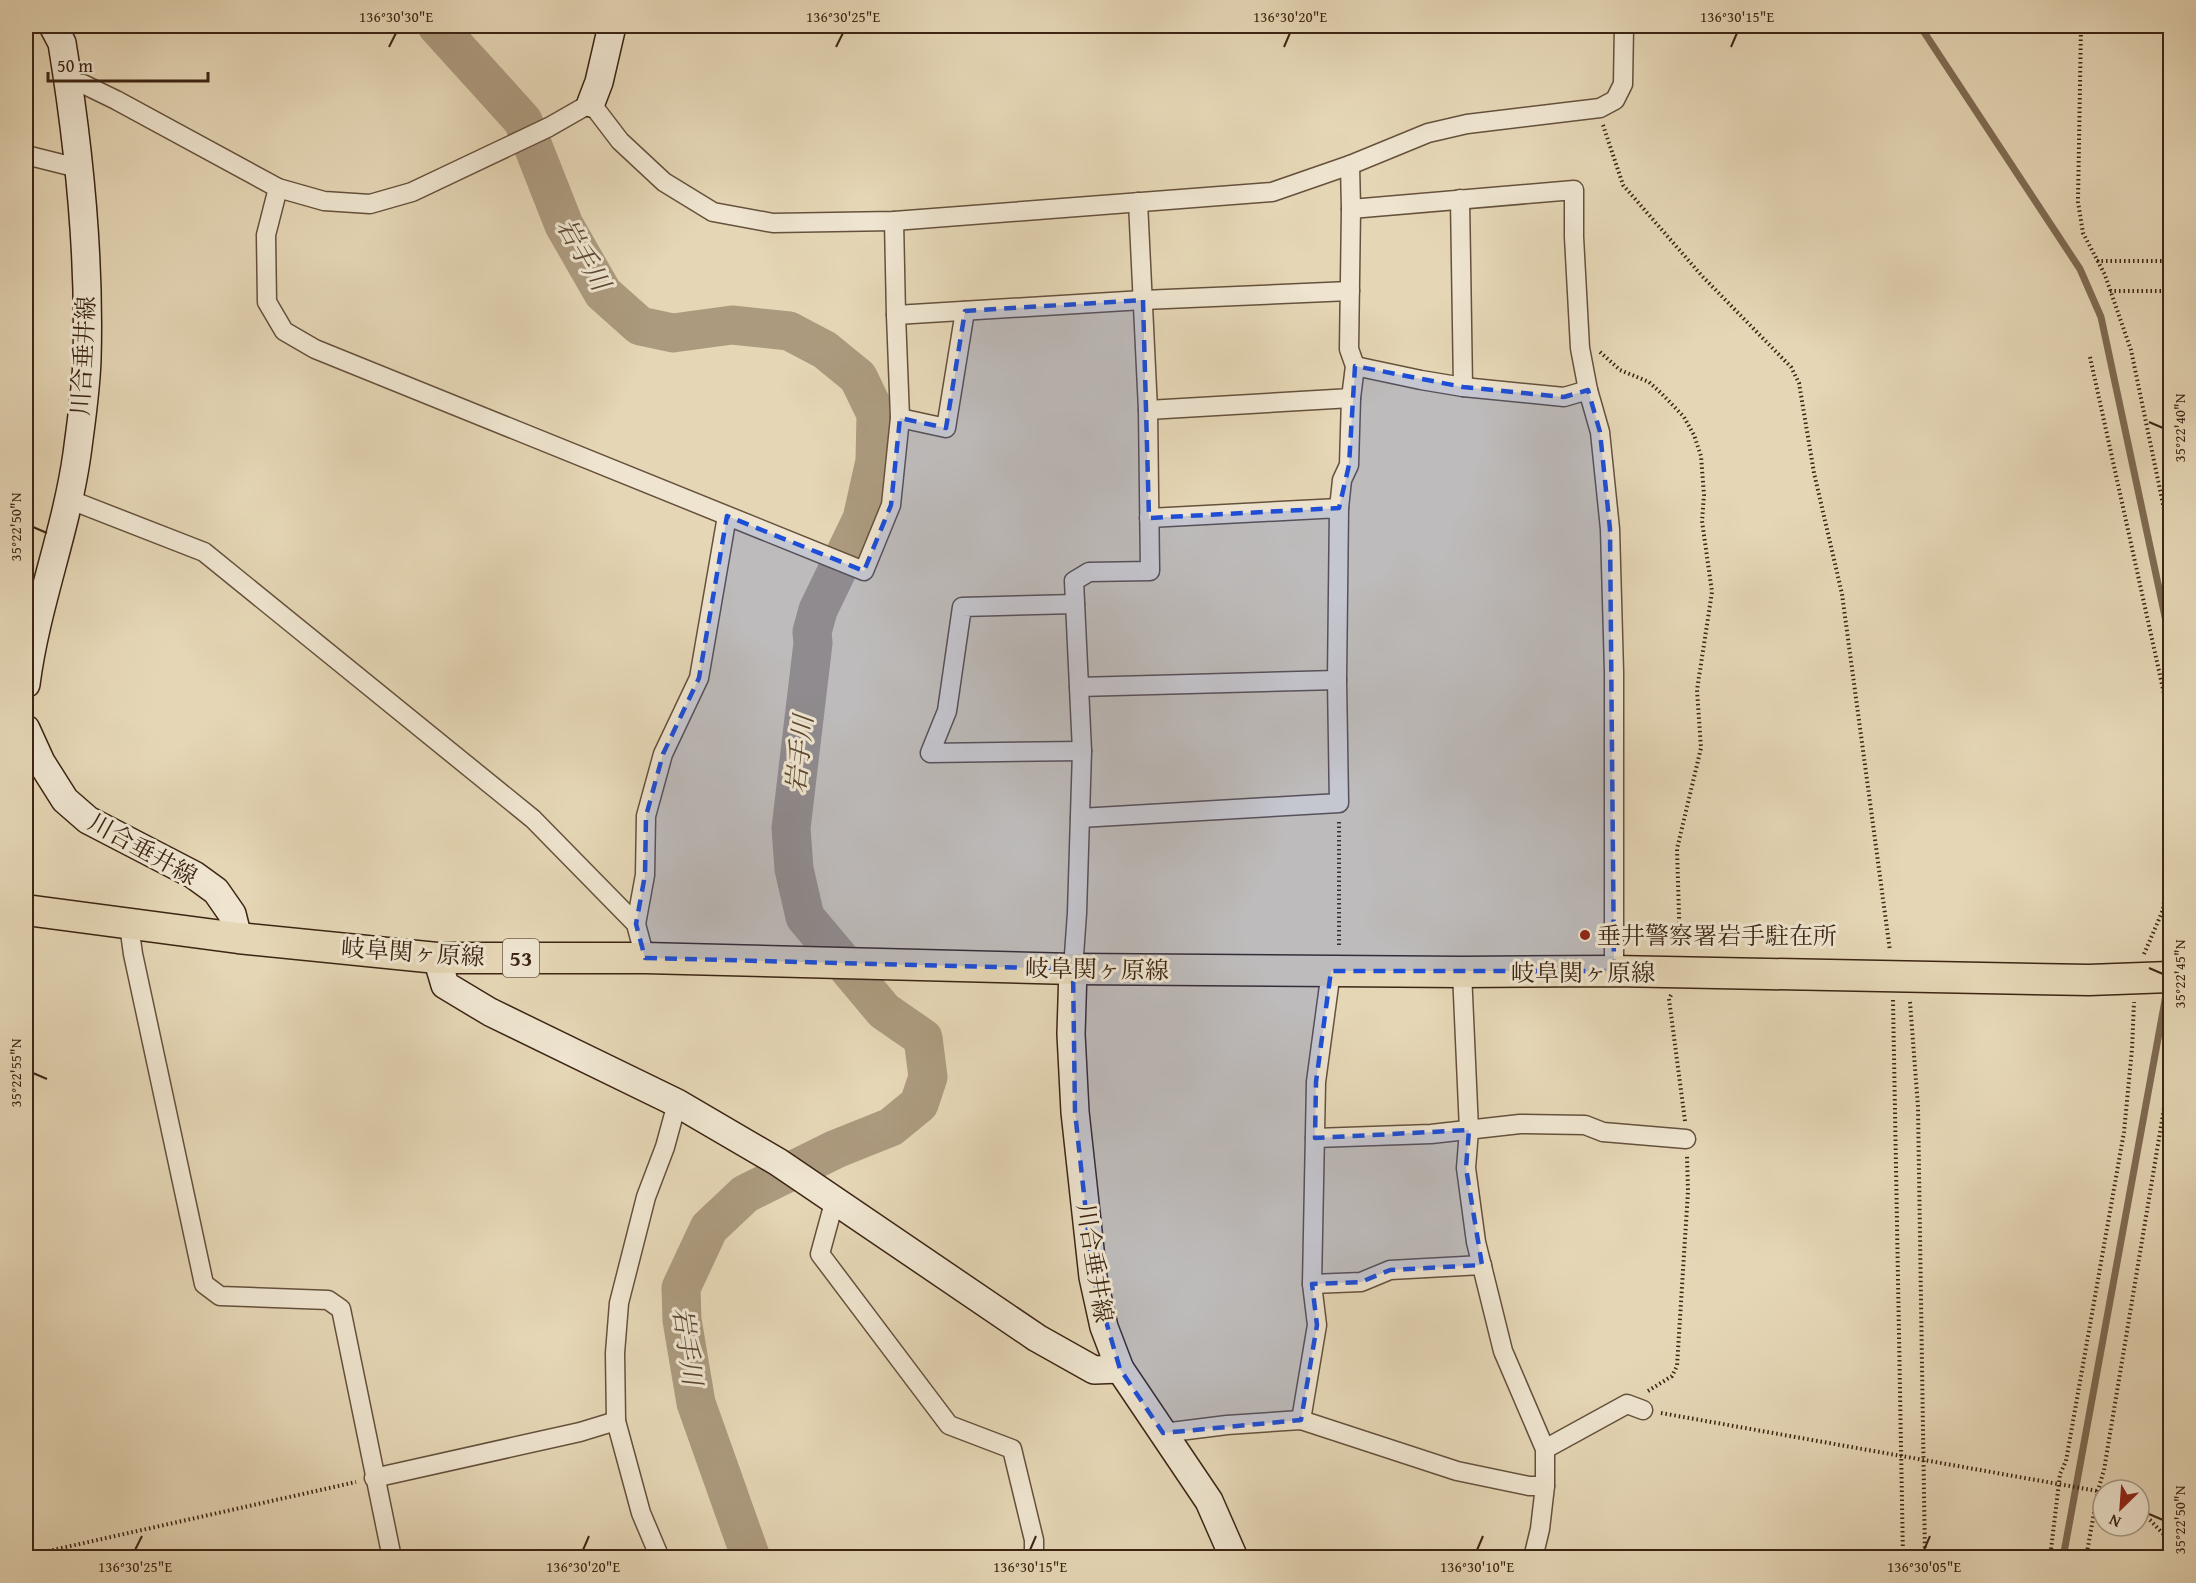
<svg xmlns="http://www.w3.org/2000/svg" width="2196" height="1583" viewBox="0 0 2196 1583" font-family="'Gentium Book Plus','Noto Serif JP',serif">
<rect width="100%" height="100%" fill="#e5d6b5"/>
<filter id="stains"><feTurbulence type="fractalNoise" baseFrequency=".00333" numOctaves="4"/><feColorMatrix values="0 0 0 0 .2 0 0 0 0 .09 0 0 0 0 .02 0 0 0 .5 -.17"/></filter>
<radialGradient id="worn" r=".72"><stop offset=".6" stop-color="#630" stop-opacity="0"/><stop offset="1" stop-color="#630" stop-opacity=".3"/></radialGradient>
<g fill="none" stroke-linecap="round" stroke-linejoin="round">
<g stroke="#7f6b53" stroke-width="7">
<path d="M 1920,26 L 2080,269 L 2101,317 L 2170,640"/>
<path d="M 2063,1558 L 2168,984"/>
</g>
<path stroke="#ac9a7e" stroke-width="39" d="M 437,26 L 523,121 L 564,225 L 603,293 L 640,326 L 673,333 L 732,325 L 789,331 L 825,350 L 858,377 L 876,414 L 875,461 L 862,519 L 818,610 L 812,632 L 813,643 L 791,828 L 794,869 L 805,917 L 884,1011 L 923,1038 L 928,1077 L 919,1104 L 891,1127 L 836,1149 L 745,1194 L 709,1228 L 681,1288 L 682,1320 L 696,1403 L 751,1558"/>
<defs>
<g id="street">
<path d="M 69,83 L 83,84 L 116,100 L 278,188 L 324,201 L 370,204 L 412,192 L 549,127 L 591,103 L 620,141 L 664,182 L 713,212 L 773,223 L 894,221 L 1272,192 L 1350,165 L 1428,133 L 1467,124 L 1600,108 L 1615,100 L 1623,84 L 1624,26"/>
<path d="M 26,155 L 78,168"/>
<path d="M 278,188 L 266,235 L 267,302 L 284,331 L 315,349 L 864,571 L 891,505 L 900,418 L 896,315"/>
<path d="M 1460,199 L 1463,387"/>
<path d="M 1351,209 L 1574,190 L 1574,237 L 1580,348 L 1588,390 L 1600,432 L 1610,529 L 1614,672 L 1614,971"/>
<path d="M 894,221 L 896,315 L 1143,300 L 1350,291"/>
<path d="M 1355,366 L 1421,380 L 1463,387 L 1564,397 L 1588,390"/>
<path d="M 1148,410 L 1351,398 L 1355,366 L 1349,349 L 1351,209 L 1350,165"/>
<path d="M 900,418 L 946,428 L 965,311"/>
<path d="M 68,499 L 204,552 L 533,819 L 636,924 L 645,958"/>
<path d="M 1339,508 L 1342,480 L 1349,465 L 1351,398"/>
<path d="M 1075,604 L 962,607 L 947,711 L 930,753 L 1082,751"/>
<path d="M 1079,687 L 1337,680"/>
<path d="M 1080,818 L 1339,803 L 1337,680 L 1339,508 L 1149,518"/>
<path d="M 636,924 L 645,875 L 646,816 L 663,754 L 699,678 L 727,516"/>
<path d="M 129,925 L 133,954 L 204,1284 L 220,1296 L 328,1300 L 341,1309 L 392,1558"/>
<path d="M 1073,969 L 1077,913 L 1082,751 L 1074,581 L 1089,572 L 1150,571 L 1148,410 L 1138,202"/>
<path d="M 1462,972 L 1469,1130 L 1466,1168 L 1476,1242 L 1503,1351 L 1545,1449 L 1545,1486 L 1540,1529 L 1533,1558"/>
<path d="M 1315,1138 L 1431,1134 L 1520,1124 L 1585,1125 L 1603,1132 L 1686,1139"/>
<path d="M 835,1199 L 820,1254 L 949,1425 L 1012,1449 L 1034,1540 L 1034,1558"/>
<path d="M 1312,1284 L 1361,1282 L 1390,1270 L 1482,1265"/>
<path d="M 1301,1420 L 1317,1325 L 1312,1284 L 1316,1082 L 1331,971"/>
<path d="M 1163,1433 L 1227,1425 L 1301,1420 L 1457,1471 L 1529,1486 L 1545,1486"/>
<path d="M 1545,1449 L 1627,1404 L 1643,1410"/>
<path d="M 374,1478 L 580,1432 L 616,1421"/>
<path d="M 660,1558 L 641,1513 L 616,1421 L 615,1353 L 619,1303 L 646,1197 L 665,1147 L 677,1103"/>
</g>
<g id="secondary">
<path d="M 591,103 L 599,82 L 612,26"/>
<path d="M 26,684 C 36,606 66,532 77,454 C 81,423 86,391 87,359 C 90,254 79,147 62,43 L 53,26"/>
<path d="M 26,729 L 41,762 L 65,800 L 88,820 L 194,875 L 216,891 L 232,914 L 238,938"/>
<path d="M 437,958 L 445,985 L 490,1012 L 677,1103 L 778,1162 L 1037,1338 L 1094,1370 L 1120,1369"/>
<path d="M 1073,969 L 1071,1034 L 1075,1112 L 1093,1277 L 1104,1327 L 1120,1369 L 1209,1501 L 1234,1558"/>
</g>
<path id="primary" d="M 26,910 L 238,938 L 437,958 L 645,958 L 1073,969 L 1462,972 L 1614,971 L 2089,980 L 2170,977"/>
</defs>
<use href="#street" stroke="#66513c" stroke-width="21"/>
<use href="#secondary" stroke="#3c2513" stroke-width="30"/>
<use href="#primary" stroke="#3c2513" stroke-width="33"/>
<g stroke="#3c2513" stroke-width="4" stroke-dasharray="1.5 3" stroke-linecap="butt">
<path d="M 2081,26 L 2078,202 L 2083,233 L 2105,275 L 2131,350 L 2170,538"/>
<path d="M 1603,125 L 1623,185 L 1702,276 L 1791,367 L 1799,383 L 1814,473 L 1842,594 L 1890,951"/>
<path d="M 2097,261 L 2170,261"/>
<path d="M 2110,291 L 2170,291"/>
<path d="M 1600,352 L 1620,370 L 1649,382 L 1662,394 L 1684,417 L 1694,435 L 1701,456 L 1704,495 L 1702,521 L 1712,592 L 1697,690 L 1701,748 L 1677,849 L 1680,947"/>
<path d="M 2090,357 L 2170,721"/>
<path d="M 1339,822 L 1339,947"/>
<path d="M 2144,954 L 2163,910 L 2170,851"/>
<path d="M 1671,995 L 1669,999 L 1685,1121"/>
<path d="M 1893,1000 L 1903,1558"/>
<path d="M 1910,1002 L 1918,1107 L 1925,1558"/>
<path d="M 1648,1391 L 1672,1376 L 1677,1366 L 1688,1191 L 1687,1156"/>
<path d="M 1661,1413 L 2103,1492"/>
<path d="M 2139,1512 L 2150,1520 L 2170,1541"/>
<path d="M 26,1556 L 356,1482"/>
<path d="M 2050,1558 L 2060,1474 L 2066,1461 L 2124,1132 L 2132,1049 L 2134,1002"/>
<path d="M 2086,1558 L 2098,1490 L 2104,1470 L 2170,1072"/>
</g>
<use href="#street" stroke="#eee4cf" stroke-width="18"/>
<use href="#secondary" stroke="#eee4cf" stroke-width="27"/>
<use href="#primary" stroke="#e5d6b5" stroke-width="30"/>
</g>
<path fill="#1d4ed8" fill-opacity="0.2" stroke="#1d4ed8" stroke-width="4.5" stroke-dasharray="12 8" stroke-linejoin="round" d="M 1143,300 L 1149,518 L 1339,508 L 1349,465 L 1355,366 L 1463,387 L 1564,397 L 1588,390 L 1600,432 L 1610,529 L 1614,971 L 1331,971 L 1316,1082 L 1315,1138 L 1469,1130 L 1466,1168 L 1482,1265 L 1390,1270 L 1361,1282 L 1312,1284 L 1317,1325 L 1301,1420 L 1163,1433 L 1120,1369 L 1093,1277 L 1075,1112 L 1073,969 L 645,958 L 636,924 L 645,875 L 646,816 L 663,754 L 699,678 L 727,516 L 864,571 L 891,505 L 900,418 L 946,428 L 965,311 Z"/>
<path fill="none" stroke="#3c2513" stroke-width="2" d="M 389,47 L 396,33M 836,47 L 843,33M 1284,47 L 1290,33M 1731,47 L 1737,33M 2149,422 L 2163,428M 33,527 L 47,533M 2149,968 L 2163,974M 33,1073 L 47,1079M 2149,1514 L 2163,1520M 135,1550 L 142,1536M 583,1550 L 589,1536M 1030,1550 L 1036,1536M 1477,1550 L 1483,1536M 1924,1550 L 1930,1536"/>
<circle fill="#8f2418" stroke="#eee4cf" stroke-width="2" cx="1585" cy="935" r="6"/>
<g text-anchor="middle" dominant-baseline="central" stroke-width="6" stroke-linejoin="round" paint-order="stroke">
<rect fill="#eee4cf" stroke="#715e4b" stroke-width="1.5" x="503" y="939" width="36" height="38" rx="4.5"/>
<g font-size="22" font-weight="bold" fill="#3c2513">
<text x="521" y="958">53</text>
</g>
<g font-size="24" fill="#3c2513" stroke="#eee4cf">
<text transform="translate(83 356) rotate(-87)">川合垂井線</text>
<text transform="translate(143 849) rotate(29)">川合垂井線</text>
<text transform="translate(413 952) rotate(4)">岐阜関ヶ原線</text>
<text transform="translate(1097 969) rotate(1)">岐阜関ヶ原線</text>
<text x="1583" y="972">岐阜関ヶ原線</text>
<text transform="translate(1095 1263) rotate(81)">川合垂井線</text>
</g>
<g font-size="24" fill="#3c2513" stroke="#eee4cf" text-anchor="start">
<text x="1597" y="935">垂井警察署岩手駐在所</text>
</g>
<g font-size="26" font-style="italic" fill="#5e4833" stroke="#eee4cf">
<text transform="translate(584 254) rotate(60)">岩手川</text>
<text transform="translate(799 754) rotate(-84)">岩手川</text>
<text transform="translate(688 1346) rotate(82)">岩手川</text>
</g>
</g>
<rect width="2196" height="1583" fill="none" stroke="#e5d6b5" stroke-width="66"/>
<g transform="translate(2121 1508) rotate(205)"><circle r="28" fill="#eee4cf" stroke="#a79884" stroke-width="1.5"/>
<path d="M0-4.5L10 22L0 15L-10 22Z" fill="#8f2418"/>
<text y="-9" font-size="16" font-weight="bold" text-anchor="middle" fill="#3c2513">N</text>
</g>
<path d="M48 72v9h160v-9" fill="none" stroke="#3c2513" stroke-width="3"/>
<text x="57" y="72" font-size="18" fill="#3c2513" stroke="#eee4cf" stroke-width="4.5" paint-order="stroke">50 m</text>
<rect x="33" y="33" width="2130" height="1517" fill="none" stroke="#3c2513" stroke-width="2"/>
<g font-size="15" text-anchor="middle" fill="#3c2513">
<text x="396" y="22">136°30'30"E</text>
<text x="843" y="22">136°30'25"E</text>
<text x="1290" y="22">136°30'20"E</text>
<text x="1737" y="22">136°30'15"E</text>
<text transform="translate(2180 428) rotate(-90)" y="5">35°22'40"N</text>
<text transform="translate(16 527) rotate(-90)" y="5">35°22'50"N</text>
<text transform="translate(2180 974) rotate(-90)" y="5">35°22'45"N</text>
<text transform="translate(16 1073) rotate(-90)" y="5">35°22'55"N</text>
<text transform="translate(2180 1520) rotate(-90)" y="5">35°22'50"N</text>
<text x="135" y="1572">136°30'25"E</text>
<text x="583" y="1572">136°30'20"E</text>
<text x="1030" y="1572">136°30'15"E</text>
<text x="1477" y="1572">136°30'10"E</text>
<text x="1924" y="1572">136°30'05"E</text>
</g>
<rect width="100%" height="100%" filter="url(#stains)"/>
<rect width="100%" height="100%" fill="url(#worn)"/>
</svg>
